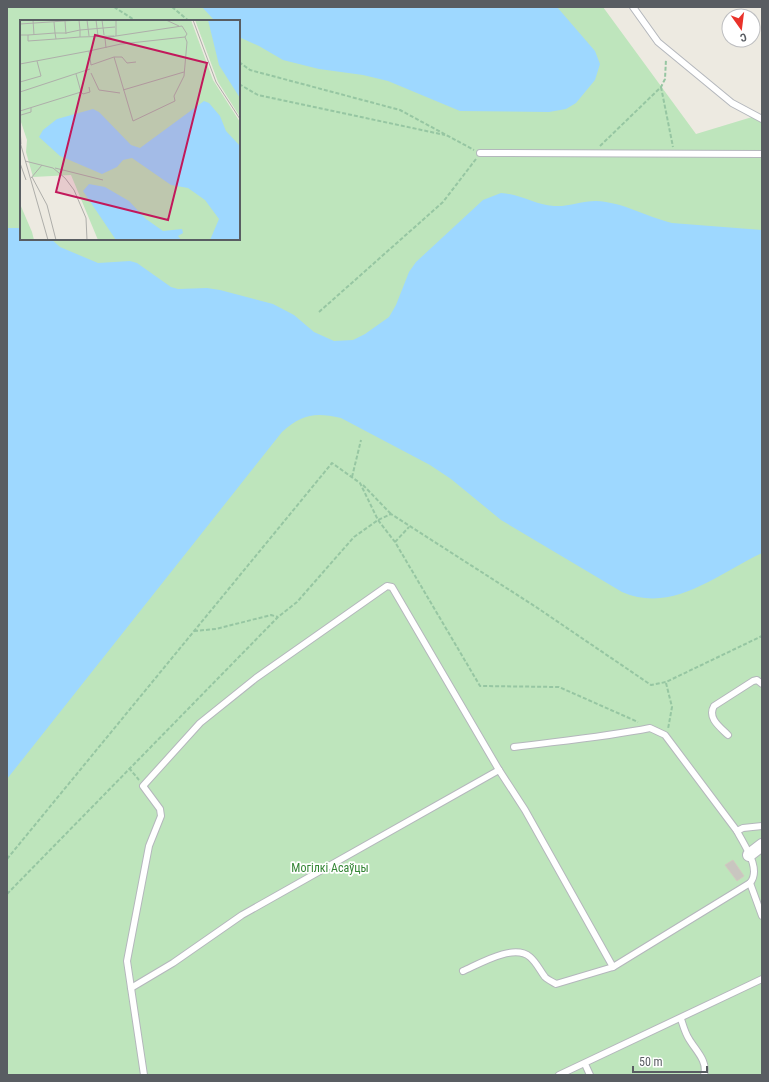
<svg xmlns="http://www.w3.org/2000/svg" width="769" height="1082" viewBox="0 0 769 1082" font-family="'Roboto Condensed',sans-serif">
<rect width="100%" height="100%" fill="#edeae1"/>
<path fill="#bee5bc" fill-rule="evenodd" d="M 7,7 L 603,7 L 696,134 L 762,114 L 762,1075 L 7,1075 ZM 21,21 L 239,21 L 239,239 L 21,239 Z"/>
<g fill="#9ed8ff">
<path d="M 202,7 L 557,7 L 595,51 L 600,64 L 595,80 L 576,103 L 566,109 L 549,112 L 460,111 L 388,81 L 363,75 L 319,69 L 283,60 L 259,46 L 239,37 L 239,21 L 215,21 Z"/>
<path d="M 501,193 C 521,194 535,205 554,206 C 568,207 582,201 596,201 C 623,202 647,217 672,223 L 762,230 L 762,553 C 717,574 673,614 622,592 L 501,520 L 451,479 L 430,465 L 341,418 C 315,412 302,414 282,432 L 7,779 L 7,228 L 21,228 L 21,239 L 51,239 L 60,247 L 98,263 L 130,261 L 137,263 L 171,287 L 178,289 L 207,288 L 220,290 L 273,304 L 294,315 L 314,332 L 334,341 L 353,340 L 365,334 L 389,317 L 396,305 L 409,272 L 416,262 L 483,200 Z"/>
</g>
<path fill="#c9c6c0" stroke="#d1cbbf" d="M 733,860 L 744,876 L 737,881 L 725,865 Z"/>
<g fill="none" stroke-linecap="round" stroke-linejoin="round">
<defs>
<g id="lane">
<path d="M 633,7 L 658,42 L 732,103 L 762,119"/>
<path d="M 480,153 L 762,154"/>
<path d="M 728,735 C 720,727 707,718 714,706 L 753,681 L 757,680 L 762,684"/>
<path d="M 514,747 C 560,741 605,737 650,728 L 665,735 L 737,831"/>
<path d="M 750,883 C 762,869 744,845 737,831 L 743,828 L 762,826"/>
<path d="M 463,971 C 479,964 514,943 530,957 C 537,963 540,971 545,977 C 548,980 553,982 556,984 L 613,967"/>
<path d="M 131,988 L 173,963 L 242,915 L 499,770"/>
<path d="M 681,1019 C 683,1025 685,1033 689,1039 C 696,1051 708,1061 704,1075"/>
<path d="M 585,1064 L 590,1075"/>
<path d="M 144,1075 L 127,961 L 149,846 L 161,816 L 160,809 L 143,786 L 200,723 L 256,678 L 387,586 L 392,587 L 499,770 L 525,810 L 613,967 L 750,883 L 762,916"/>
<path d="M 559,1075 L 762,979"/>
</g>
<path id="street" d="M 749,855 L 762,845"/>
</defs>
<use href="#lane" stroke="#b4b7bc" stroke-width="8"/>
<use href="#street" stroke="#b4b7bc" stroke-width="14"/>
<g stroke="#96c6a2" stroke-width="2" stroke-dasharray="4 2" stroke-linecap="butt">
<path d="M 114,7 L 136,21"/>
<path d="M 172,7 L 189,21"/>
<path d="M 239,62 L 250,70 L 400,110 L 474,150"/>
<path d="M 239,84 L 258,95 L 445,135"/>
<path d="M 661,87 L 673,147"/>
<path d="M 600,146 L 661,87 L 665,79 L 666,59"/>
<path d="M 319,312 L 443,202 L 476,159"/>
<path d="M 352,477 L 361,440"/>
<path d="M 363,485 L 391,514"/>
<path d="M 395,542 L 409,527"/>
<path d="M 194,631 L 216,629 L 271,615 L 278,617"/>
<path d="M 666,683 L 672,707 L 668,729"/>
<path d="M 129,768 L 139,780"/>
<path d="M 7,859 L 332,463 L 360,483 L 378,520 L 395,542 L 480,686 L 559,687 L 638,722"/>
<path d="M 7,894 L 278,617 L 297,602 L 354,537 L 378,520 L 391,514 L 536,607 L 651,685 L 666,682 L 762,636"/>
</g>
<use href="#lane" stroke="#fff" stroke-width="6"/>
<use href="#street" stroke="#fff" stroke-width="12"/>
</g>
<g text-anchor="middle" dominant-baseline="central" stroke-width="3.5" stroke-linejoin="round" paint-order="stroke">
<g font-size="12" fill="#358636" stroke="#fff">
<text x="330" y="868">Могілкі Асаўцы</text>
</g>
</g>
<g transform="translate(20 20)">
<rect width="220" height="220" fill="#edeae1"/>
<path d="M 0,0 L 171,0 L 193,60 L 220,102 L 220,220 L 78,220 L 51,155 L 13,157 L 6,132 L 7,120 L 0,99 ZM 175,0 L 220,0 L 220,97 L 198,62 ZM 0,184 L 12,212 L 14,220 L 0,220 Z" fill="#bee5bc"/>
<path d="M 188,0 L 220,0 L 220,78 L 199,45 ZM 184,81 L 189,83 L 200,96 L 206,111 L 220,126 L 220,220 L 190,220 L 199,199 L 185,180 L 168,168 L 151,165 L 112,138 L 103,140 L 97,147 L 82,154 L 40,136 L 19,117 L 23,110 L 37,99 L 73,89 L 79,92 L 111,125 L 120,128 ZM 69,164 L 85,167 L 109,181 L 126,199 L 143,211 L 162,209 L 163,213 L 158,216 L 161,220 L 96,220 L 63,171 Z" fill="#9ed8ff"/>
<path fill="none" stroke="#aeaeaa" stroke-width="1" d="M 13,0 L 14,15M 59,0 L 60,10 L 95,7M 67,0 L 69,16M 76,0 L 78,16M 82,0 L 84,15M 96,0 L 96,16M 146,0 L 159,6M 173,0 L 196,62 L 220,99M 45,1 L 46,14M 0,4 L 59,0M 0,15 L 8,15 L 35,13 L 46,13 L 60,10 L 60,17 L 36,19 L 35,13 L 34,2M 8,15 L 8,21 L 36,19M 60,17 L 94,16M 69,31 L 71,45 L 94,37 L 113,101 L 155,81 L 154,76 L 164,56 L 167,22 L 165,17M 94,37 L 102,37 L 107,43 L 116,42M 0,44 L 69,31 L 101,24 L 165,17 L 167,14 L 162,6 L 96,16 L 85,18 L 86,28M 71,53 L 79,70 L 100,73M 0,62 L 21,56 L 17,41M 103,70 L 164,52M 0,72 L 70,49M 61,72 L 63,74 L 70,72 L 69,67M 0,91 L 61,72 L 56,54M 1,95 L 11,92 L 11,88M 0,108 L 1,124M 0,122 L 28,220M 5,141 L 33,148 L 45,158 L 54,170 L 66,198 L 67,220M 0,143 L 6,160M 35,148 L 83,160M 12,157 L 27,185 L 36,220M 11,158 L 22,145"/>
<path fill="#c2185b" fill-opacity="0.15" stroke="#c2185b" stroke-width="2" d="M 75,15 L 187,43 L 148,200 L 36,172 Z"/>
<rect width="220" height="220" fill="none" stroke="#595d62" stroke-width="2"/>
</g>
<rect width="769" height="1082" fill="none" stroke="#595d62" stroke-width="16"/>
<g transform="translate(741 28) rotate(166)"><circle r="19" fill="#ffffff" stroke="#bdbec0"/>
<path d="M0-3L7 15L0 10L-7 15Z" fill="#e9322a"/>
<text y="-6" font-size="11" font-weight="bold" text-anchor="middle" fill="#595d62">С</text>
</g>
<path d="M633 1066v6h74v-6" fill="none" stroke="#595d62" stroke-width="2"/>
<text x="639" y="1066" font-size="12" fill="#595d62" stroke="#ffffff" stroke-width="3" paint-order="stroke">50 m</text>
</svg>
